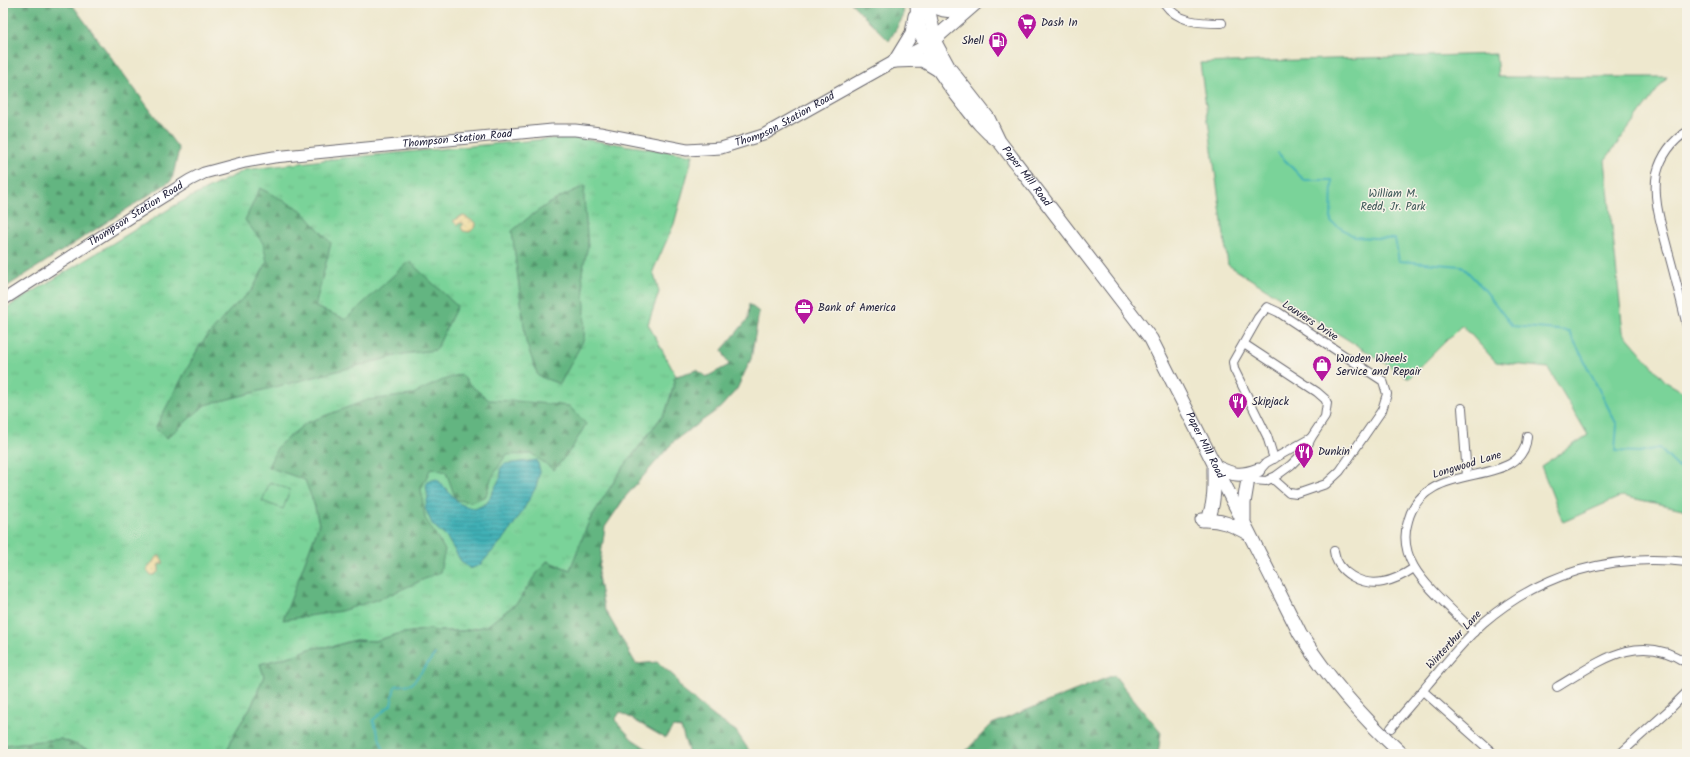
<svg xmlns="http://www.w3.org/2000/svg" width="1690" height="757" viewBox="0 0 1690 757" font-family="Kalam,sans-serif">
<defs>
<pattern id="grass-tufts" width="24" height="20" patternUnits="userSpaceOnUse"><rect width="24" height="20" fill="#7ad399"/><path d="M3 7l-1-3M5 7V3M7 7l1-3M15 17l-1-3M17 17v-4M19 17l1-3" fill="none" stroke="#69b585"/></pattern>
<pattern id="forest-firs" width="22" height="20" patternUnits="userSpaceOnUse"><rect width="22" height="20" fill="#63b581"/><path d="M5 1l3.5 6h-7zM16 11l3.5 6h-7z" fill="#51936b"/></pattern>
<pattern id="sand-dots" width="8" height="8" patternUnits="userSpaceOnUse"><rect width="8" height="8" fill="#eeda9e"/><path d="M2 2h.1M6 6h.1" fill="none" stroke="#ccbb89" stroke-width="1.8" stroke-linecap="round"/></pattern>
<pattern id="water-rules" width="6" height="5" patternUnits="userSpaceOnUse"><rect width="6" height="5" fill="#3fb0b6"/><path d="M0 2.5h6" fill="none" stroke="#348f95"/></pattern>
</defs>
<rect width="100%" height="100%" fill="#f7f3e8"/>
<filter id="ink" filterUnits="userSpaceOnUse"><feTurbulence type="fractalNoise" baseFrequency=".025" numOctaves="2"/><feDisplacementMap in="SourceGraphic" scale="8" xChannelSelector="R" yChannelSelector="G"/><feConvolveMatrix kernelMatrix="1 2 1 2 8 2 1 2 1" color-interpolation-filters="sRGB"/></filter>
<filter id="wash" filterUnits="userSpaceOnUse"><feTurbulence type="fractalNoise" baseFrequency=".012" numOctaves="4" result="noise"/><feDisplacementMap in="SourceGraphic" scale="16" xChannelSelector="R" yChannelSelector="G"/><feGaussianBlur stdDeviation="0.9" result="paint"/><feColorMatrix in="noise" values="0 0 0 0 0 0 0 0 0 0 0 0 0 0 0 0 0 1.4 0 .05"/><feComposite in="paint" operator="in"/></filter>
<g filter="url(#wash)">
<rect width="100%" height="100%" fill="#eee8ce"/>
<path fill="url(#grass-tufts)" stroke="#4e7a6a" d="M 569,137 L 693,155 L 674,224 L 653,271 L 659,292 L 648,324 L 676,376 L 674,378 L 675,382 L 666,411 L 620,472 L 589,521 L 570,570 L 547,561 L 534,577 L 518,602 L 487,626 L 462,631 L 436,631 L 431,629 L 398,634 L 375,641 L 355,640 L 334,646 L 312,648 L 295,655 L 260,664 L 264,676 L 252,705 L 234,734 L 226,754 L 100,754 L 61,739 L 3,745 L 3,310 L 179,203 L 245,170 L 332,159 Z"/>
<g fill="url(#forest-firs)" stroke="#426c5e">
<path d="M 3,3 L 71,3 L 179,149 L 172,180 L 3,289 Z"/>
<path d="M 851,3 L 904,3 L 903,17 L 889,41 Z"/>
<path d="M 585,186 L 584,197 L 588,246 L 582,272 L 585,306 L 584,339 L 560,384 L 538,376 L 526,342 L 512,231 C 538,209 554,199 585,186 Z"/>
<path d="M 260,188 L 301,210 L 331,243 L 315,307 L 346,319 L 409,261 L 457,306 L 436,350 L 404,354 L 205,405 L 167,438 L 155,428 L 200,345 L 230,310 L 252,290 L 267,262 L 263,243 L 245,220 Z"/>
<path d="M 749,304 L 759,312 L 751,359 L 737,389 L 720,408 L 675,440 L 626,496 L 605,527 L 598,576 L 604,608 L 636,664 L 657,662 L 675,677 L 681,689 L 716,718 L 736,731 L 750,752 L 748,754 L 689,754 L 681,728 L 673,727 L 665,738 L 620,712 L 615,720 L 632,739 L 655,754 L 226,754 L 234,734 L 252,705 L 264,676 L 260,664 L 295,655 L 312,648 L 334,646 L 355,640 L 375,641 L 398,634 L 431,629 L 437,631 L 462,631 L 487,626 L 518,602 L 534,577 L 547,561 L 570,570 L 589,521 L 620,472 L 666,411 L 675,382 L 674,378 L 676,376 L 697,370 L 706,377 L 729,365 L 722,350 L 748,319 Z"/>
<path d="M 461,374 L 469,384 L 489,400 L 516,401 L 569,406 L 586,424 L 572,448 L 554,470 L 532,454 L 506,455 L 491,479 L 486,496 L 471,502 L 456,500 L 446,472 L 431,468 L 421,489 L 425,518 L 445,550 L 440,572 L 385,597 L 341,611 L 283,620 L 319,524 L 314,504 L 305,480 L 268,467 L 278,446 L 306,423 L 367,400 L 411,395 L 438,382 Z"/>
<path d="M 1114,675 L 1161,732 L 1158,754 L 963,754 L 992,724 Z"/>
<path d="M 61,739 L 100,754 L 3,754 L 3,745 Z"/>
</g>
<g fill="url(#sand-dots)" stroke="#887e6c">
<path d="M 464,216 L 476,223 L 476,226 L 470,232 L 463,231 L 461,227 L 464,224 L 460,223 L 457,225 L 453,221 L 459,217 Z"/>
<path d="M 160,556 L 163,561 L 163,564 L 159,564 L 159,571 L 154,575 L 151,575 L 147,570 C 149,566 153,562 156,557 Z"/>
</g>
<g fill="#7ad399" stroke="#4e7a6a">
<path d="M 1496,54 L 1498,77 L 1667,77 L 1605,160 L 1623,332 L 1666,382 L 1687,394 L 1687,510 L 1622,496 L 1563,522 L 1541,466 L 1588,435 L 1548,368 L 1496,362 L 1462,325 L 1409,378 L 1228,265 L 1200,63 Z"/>
<path d="M 270,482 L 290,490 L 283,509 L 262,501 Z"/>
</g>
<path fill="url(#water-rules)" stroke="#306978" d="M 537,460 L 540,471 L 536,487 L 522,512 L 506,536 L 480,565 L 470,569 L 461,561 L 447,538 L 432,524 L 425,508 L 428,497 L 426,486 L 428,481 L 437,479 L 460,504 L 475,509 L 487,503 L 501,476 L 500,469 L 504,464 Z"/>
<g fill="none" stroke-linecap="round" stroke-linejoin="round">
<g stroke="#3fb0b6" stroke-width="2">
<path d="M 1278,153 L 1304,180 L 1332,180 L 1331,222 L 1355,237 L 1395,239 L 1399,261 L 1462,266 L 1484,289 L 1512,326 L 1569,331 L 1617,425 L 1615,451 L 1639,452 L 1659,448 L 1679,468 L 1687,468"/>
<path d="M 385,754 L 373,720 L 391,705 L 395,686 L 412,684 L 435,654"/>
</g>
</g>
</g>
<g filter="url(#ink)">
<g fill="none" stroke-linecap="round" stroke-linejoin="round">
<defs>
<g id="street">
<path d="M 1164,3 C 1178,23 1200,23 1222,23"/>
<path d="M 1687,132 C 1672,140 1661,157 1657,173 C 1652,199 1662,227 1668,251 C 1675,276 1681,301 1687,326"/>
<path d="M 1244,344 L 1317,392 L 1325,399 L 1327,403 L 1325,417 L 1311,438 L 1305,451 L 1291,465 L 1276,476 L 1266,481 L 1253,480"/>
<path d="M 1462,408 L 1467,476"/>
<path d="M 1257,473 L 1266,463 L 1311,438"/>
<path d="M 1272,478 L 1289,493 L 1297,494 L 1326,484 L 1340,471 L 1382,410 L 1387,394 L 1383,381 L 1278,312 L 1267,307 L 1258,318 L 1233,362 L 1234,369 L 1267,436 L 1274,459"/>
<path d="M 1334,551 C 1337,573 1362,586 1383,582 C 1395,580 1405,574 1414,568"/>
<path d="M 1474,632 C 1457,614 1426,588 1414,567 C 1406,553 1403,537 1408,521 C 1425,455 1524,493 1527,436"/>
<path d="M 1557,687 C 1599,662 1638,630 1687,663"/>
<path d="M 1423,691 L 1494,754"/>
<path d="M 1391,728 C 1403,713 1416,699 1428,684 C 1446,663 1463,641 1483,623 C 1541,573 1612,553 1687,562"/>
<path d="M 1620,754 L 1669,710 L 1687,692"/>
</g>
<g id="secondary">
<path id="s1" d="M 3,300 L 145,208 L 190,180 L 204,173 L 245,162 L 274,157 L 552,130 L 575,130 L 600,133 L 687,150 L 721,148 L 763,135 L 895,61 L 925,46"/>
</g>
<g id="primary">
<path d="M 917,3 C 916,43 938,71 962,102 C 973,116 982,129 997,140"/>
<path id="s2" d="M 927,3 L 936,44 L 949,68 L 988,118 L 999,141 L 1151,339 L 1300,634 C 1328,678 1364,719 1402,754"/>
<path d="M 931,3 C 943,15 955,10 969,6"/>
<path d="M 930,43 L 976,3"/>
<path d="M 895,61 L 912,33 L 915,16"/>
<path d="M 895,61 L 922,60 L 937,69"/>
<path d="M 1216,467 C 1234,475 1239,477 1258,470"/>
<path d="M 1210,514 C 1215,498 1214,484 1214,468"/>
<path d="M 1202,520 C 1220,519 1233,525 1249,534"/>
<path d="M 1244,520 L 1244,503 L 1247,485"/>
</g>
</defs>
<use href="#street" stroke="#69676e" stroke-width="10"/>
<use href="#secondary" stroke="#69676e" stroke-width="13"/>
<use href="#primary" stroke="#69676e" stroke-width="15"/>
<use href="#street" stroke="#fff" stroke-width="8"/>
<use href="#secondary" stroke="#fff" stroke-width="11"/>
<use href="#primary" stroke="#fff" stroke-width="13"/>
</g>
</g>
<defs>
<symbol id="supermarket-pin" viewBox="-11 -11 22 30"><path d="M0 17L-7.5 6A9.5 9.5 0 1 1 7.5 6Z" fill="#b5179e" stroke="#f7f3e8"/><path d="M-6-5.5h2.5l.6 2H6L4.5 2H-2.5L-4.4-4H-6ZM-1.5 3.2a1.3 1.3 0 1 0 .1 0ZM3 3.2a1.3 1.3 0 1 0 .1 0Z" fill="#fff"/></symbol>
<symbol id="fuel-pin" viewBox="-11 -11 22 30"><path d="M0 17L-7.5 6A9.5 9.5 0 1 1 7.5 6Z" fill="#b5179e" stroke="#f7f3e8"/><path d="M-5.5-6h7V0h2V4h1.3V-2.5L3-4.5l.8-.8L6-3V5H2.5V1h-1V6h-7ZM-4.2-4.7v3.2H.2V-4.7Z" fill="#fff"/></symbol>
<symbol id="office-pin" viewBox="-11 -11 22 30"><path d="M0 17L-7.5 6A9.5 9.5 0 1 1 7.5 6Z" fill="#b5179e" stroke="#f7f3e8"/><path d="M-6-3h4V-5.5h4V-3h4V5H-6ZM-1-4.5V-3h2v-1.5ZM-6 0V1H6V0Z" fill="#fff"/></symbol>
<symbol id="shop-pin" viewBox="-11 -11 22 30"><path d="M0 17L-7.5 6A9.5 9.5 0 1 1 7.5 6Z" fill="#b5179e" stroke="#f7f3e8"/><path d="M-5-2.5h2.3a2.7 3.5 0 0 1 5.4 0H5L5.5 6h-11ZM-1.5-2.5h3a1.5 2.3 0 0 0-3 0Z" fill="#fff"/></symbol>
<symbol id="restaurant-pin" viewBox="-11 -11 22 30"><path d="M0 17L-7.5 6A9.5 9.5 0 1 1 7.5 6Z" fill="#b5179e" stroke="#f7f3e8"/><path d="M-5-6h1v4h1v-4h1v4h1v-4h1v5L-1.5 .5V6h-2V.5L-5-1ZM5-6V6H3V1.5H1.5Q1.5-4 5-6Z" fill="#fff"/></symbol>
</defs>
<g fill-rule="evenodd">
<use href="#supermarket-pin" x="1016" y="12" width="22" height="30"/>
<use href="#fuel-pin" x="987" y="30" width="22" height="30"/>
<use href="#office-pin" x="793" y="297" width="22" height="30"/>
<use href="#shop-pin" x="1311" y="354" width="22" height="30"/>
<use href="#restaurant-pin" x="1227" y="391" width="22" height="30"/>
<use href="#restaurant-pin" x="1293" y="441" width="22" height="30"/>
</g>
<g text-anchor="middle" dominant-baseline="central" stroke-width="3" stroke-linejoin="round" paint-order="stroke">
<g font-size="11" fill="#22223b" stroke="#f7f3e8" text-anchor="start">
<text x="1041" y="23">Dash In</text>
<text x="984" y="41" text-anchor="end">Shell</text>
<text x="818" y="308">Bank of America</text>
<text x="1336" y="359">Wooden Wheels<tspan x="1336" dy="13">Service and Repair</tspan></text>
<text x="1252" y="402">Skipjack</text>
<text x="1318" y="452">Dunkin'</text>
</g>
<g font-size="11" fill="#22223b" stroke="#f7f3e8">
<text stroke="none"><textPath href="#s1" startOffset="830">Thompson Station Road</textPath></text>
<text stroke="none"><textPath href="#s1" startOffset="494">Thompson Station Road</textPath></text>
<text stroke="none"><textPath href="#s2" startOffset="203">Paper Mill Road</textPath></text>
<text stroke="none"><textPath href="#s1" startOffset="158">Thompson Station Road</textPath></text>
<text transform="translate(1310 321) rotate(33)">Louviers Drive</text>
<text stroke="none"><textPath href="#s2" startOffset="527">Paper Mill Road</textPath></text>
<text transform="translate(1467 465) rotate(-17)">Longwood Lane</text>
<text transform="translate(1454 640) rotate(-47)">Winterthur Lane</text>
</g>
<g font-size="11" fill="#3c5757" stroke="#f7f3e8">
<text x="1393" y="194">William M.<tspan x="1393" dy="13">Redd, Jr. Park</tspan></text>
</g>
</g>
<rect width="1690" height="757" fill="none" stroke="#f7f3e8" stroke-width="16"/>
</svg>
